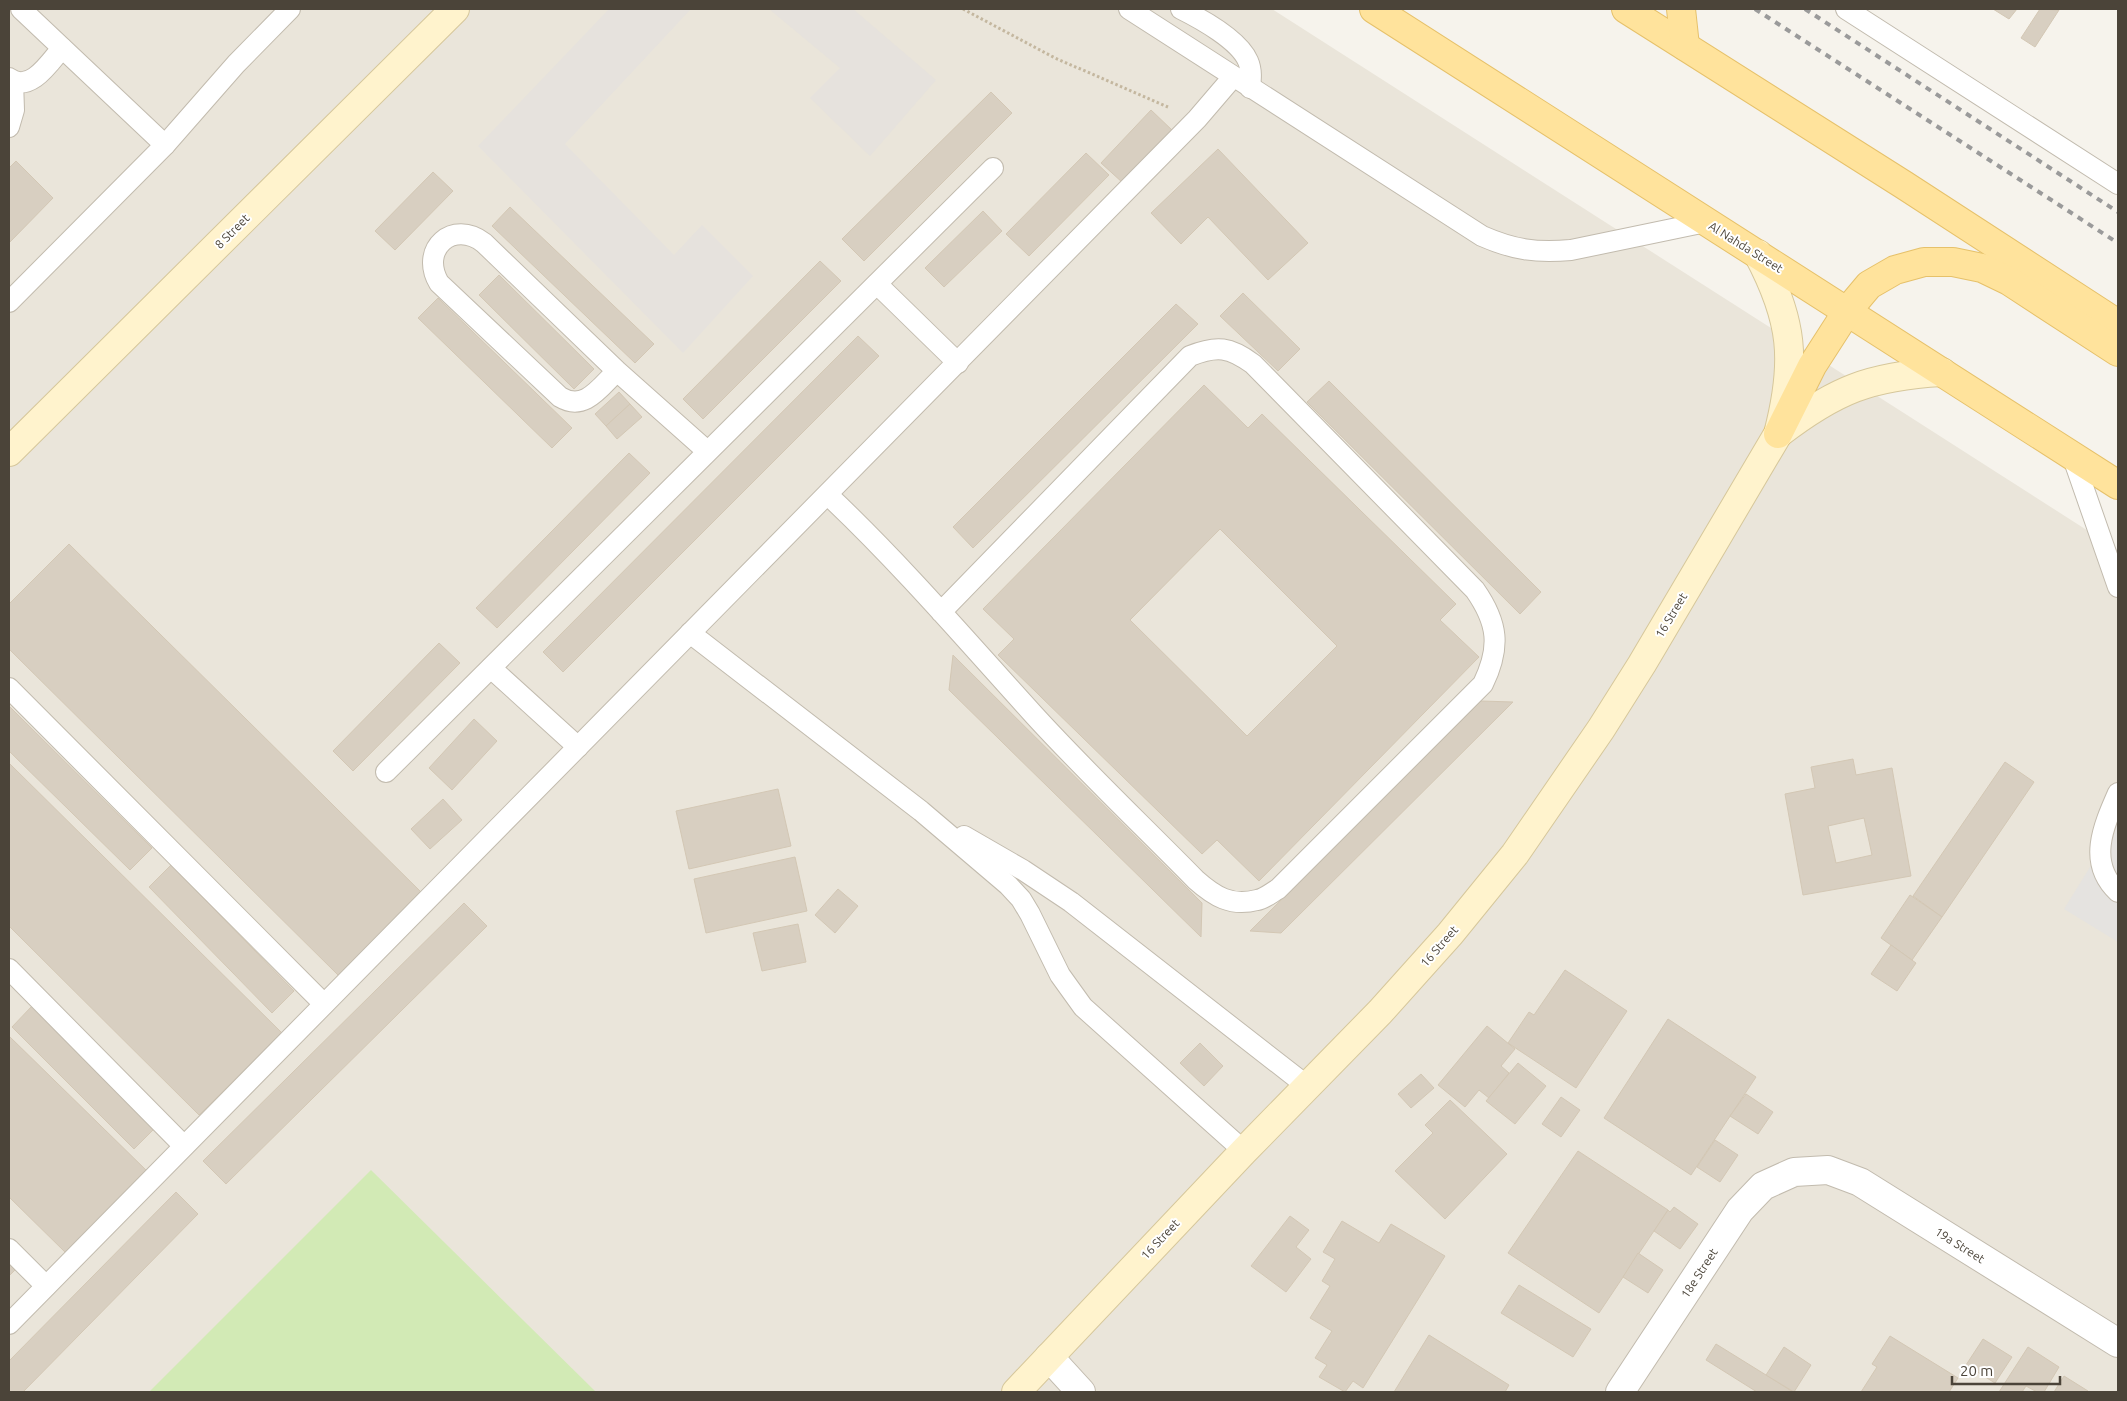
<svg xmlns="http://www.w3.org/2000/svg" width="2127" height="1401" viewBox="0 0 2127 1401" font-family="Ubuntu,sans-serif">
<rect width="100%" height="100%" fill="#f6f3ec"/>
<path fill="#eae5da" d="M 9,9 L 1272,9 L 2118,550 L 2118,1392 L 9,1392 Z"/>
<g fill="#e6e2dd">
<path d="M 609,9 L 691,9 L 565,144 L 674,255 L 702,225 L 753,276 L 683,353 L 478,146 Z"/>
<path d="M 769,9 L 853,9 L 936,80 L 870,156 L 810,98 L 840,68 Z"/>
</g>
<path fill="#d2eab5" d="M 371,1170 L 596,1392 L 149,1392 Z"/>
<path fill="#e5e3e0" d="M 2118,822 L 2118,942 L 2064,909 Z"/>
<g fill="#d8cfc1" stroke="#d3c7b4" fill-rule="evenodd">
<path d="M 1993,9 L 2017,9 L 2009,19 Z"/>
<path d="M 2040,9 L 2059,10 L 2035,47 L 2021,38 Z"/>
<path d="M 991,92 L 1012,113 L 864,261 L 842,239 Z"/>
<path d="M 1151,110 L 1173,131 L 1123,183 L 1101,163 Z"/>
<path d="M 1218,149 L 1308,243 L 1268,280 L 1208,217 L 1181,244 L 1151,213 Z"/>
<path d="M 1086,153 L 1109,175 L 1029,256 L 1006,234 Z"/>
<path d="M 16,161 L 53,198 L 9,243 L 9,168 Z"/>
<path d="M 433,172 L 453,191 L 395,250 L 375,231 Z"/>
<path d="M 510,207 L 654,344 L 635,363 L 492,226 Z"/>
<path d="M 983,211 L 1002,231 L 944,287 L 925,268 Z"/>
<path d="M 820,261 L 841,281 L 703,419 L 683,399 Z"/>
<path d="M 499,275 L 594,369 L 574,389 L 479,295 Z"/>
<path d="M 1243,293 L 1300,349 L 1278,371 L 1220,316 Z"/>
<path d="M 438,298 L 572,428 L 552,448 L 418,318 Z"/>
<path d="M 1176,304 L 1198,324 L 973,548 L 953,527 Z"/>
<path d="M 858,336 L 879,356 L 563,672 L 543,652 Z"/>
<path d="M 1329,381 L 1541,592 L 1520,614 L 1307,402 Z"/>
<path d="M 1204,385 L 1248,428 L 1262,414 L 1456,604 L 1440,620 L 1479,657 L 1259,881 L 1217,840 L 1202,854 L 998,655 L 1014,639 L 983,609 ZM 1220,529 L 1337,646 L 1247,736 L 1130,620 Z"/>
<path d="M 619,392 L 630,404 L 606,426 L 595,414 Z"/>
<path d="M 630,404 L 642,417 L 617,439 L 606,426 Z"/>
<path d="M 629,453 L 650,473 L 497,628 L 476,608 Z"/>
<path d="M 69,544 L 422,893 L 339,976 L 9,649 L 9,604 Z"/>
<path d="M 439,643 L 460,663 L 353,771 L 333,751 Z"/>
<path d="M 953,655 L 1202,903 L 1201,937 L 949,690 Z"/>
<path d="M 1481,701 L 1513,702 L 1281,933 L 1250,931 Z"/>
<path d="M 9,706 L 152,848 L 130,870 L 9,751 Z"/>
<path d="M 474,719 L 497,741 L 452,790 L 429,768 Z"/>
<path d="M 1853,759 L 1856,775 L 1892,768 L 1911,876 L 1803,895 L 1785,794 L 1815,788 L 1811,767 ZM 1864,818 L 1872,855 L 1836,863 L 1828,826 Z"/>
<path d="M 2005,762 L 2034,782 L 1942,917 L 1913,896 Z"/>
<path d="M 9,763 L 282,1033 L 199,1115 L 9,926 Z"/>
<path d="M 778,789 L 791,846 L 689,869 L 676,811 Z"/>
<path d="M 443,799 L 462,820 L 430,849 L 411,829 Z"/>
<path d="M 795,857 L 807,911 L 706,933 L 694,879 Z"/>
<path d="M 171,865 L 294,991 L 272,1013 L 149,887 Z"/>
<path d="M 838,889 L 858,906 L 835,933 L 815,915 Z"/>
<path d="M 1910,895 L 1942,917 L 1912,960 L 1881,938 Z"/>
<path d="M 464,903 L 487,926 L 226,1184 L 203,1161 Z"/>
<path d="M 798,924 L 806,962 L 762,971 L 753,933 Z"/>
<path d="M 1891,945 L 1916,963 L 1897,991 L 1871,974 Z"/>
<path d="M 1565,970 L 1627,1011 L 1576,1088 L 1508,1043 L 1529,1012 L 1534,1015 Z"/>
<path d="M 32,1006 L 154,1129 L 134,1149 L 12,1027 Z"/>
<path d="M 1668,1019 L 1756,1077 L 1691,1175 L 1604,1118 Z"/>
<path d="M 1487,1026 L 1515,1049 L 1501,1066 L 1509,1073 L 1489,1098 L 1479,1090 L 1465,1107 L 1438,1085 Z"/>
<path d="M 9,1036 L 147,1171 L 66,1253 L 9,1197 Z"/>
<path d="M 1200,1043 L 1223,1066 L 1204,1086 L 1180,1063 Z"/>
<path d="M 1518,1063 L 1546,1086 L 1515,1124 L 1486,1101 Z"/>
<path d="M 1421,1074 L 1434,1088 L 1411,1108 L 1398,1094 Z"/>
<path d="M 1746,1094 L 1773,1112 L 1758,1134 L 1730,1116 Z"/>
<path d="M 1561,1097 L 1580,1110 L 1561,1137 L 1542,1124 Z"/>
<path d="M 1450,1100 L 1507,1154 L 1445,1219 L 1395,1171 L 1433,1133 L 1425,1125 Z"/>
<path d="M 1715,1140 L 1738,1155 L 1720,1182 L 1697,1167 Z"/>
<path d="M 1578,1151 L 1668,1210 L 1599,1313 L 1508,1253 Z"/>
<path d="M 176,1192 L 198,1214 L 23,1392 L 9,1392 L 9,1361 Z"/>
<path d="M 1674,1207 L 1698,1224 L 1680,1249 L 1654,1231 L 1668,1210 L 1670,1212 Z"/>
<path d="M 1290,1216 L 1309,1230 L 1296,1247 L 1311,1259 L 1286,1292 L 1251,1266 Z"/>
<path d="M 1342,1221 L 1379,1243 L 1391,1224 L 1445,1256 L 1363,1388 L 1353,1381 L 1345,1392 L 1319,1377 L 1327,1365 L 1315,1358 L 1332,1331 L 1310,1318 L 1330,1286 L 1322,1281 L 1335,1259 L 1323,1252 Z"/>
<path d="M 1638,1253 L 1663,1270 L 1648,1293 L 1623,1277 Z"/>
<path d="M 9,1262 L 16,1269 L 9,1276 Z"/>
<path d="M 1519,1285 L 1591,1329 L 1573,1357 L 1501,1313 Z"/>
<path d="M 1429,1335 L 1509,1385 L 1505,1392 L 1394,1392 Z"/>
<path d="M 1890,1336 L 1958,1378 L 1949,1392 L 1861,1392 L 1877,1367 L 1872,1364 Z"/>
<path d="M 1983,1339 L 2012,1357 L 1995,1383 L 1966,1365 Z"/>
<path d="M 1716,1344 L 1766,1375 L 1793,1392 L 1757,1392 L 1706,1360 Z"/>
<path d="M 1784,1347 L 1811,1365 L 1794,1392 L 1766,1375 Z"/>
<path d="M 2028,1347 L 2059,1367 L 2044,1392 L 2037,1392 L 2026,1386 L 2022,1392 L 1999,1392 Z"/>
<path d="M 2064,1376 L 2088,1391 L 2087,1392 L 2054,1392 Z"/>
</g>
<g fill="none" stroke-linecap="round" stroke-linejoin="round">
<defs>
<g id="lane">
<path d="M 21,9 L 165,145"/>
<path d="M 1129,9 L 1482,236 C 1514,250 1536,253 1571,250 L 1706,222"/>
<path d="M 1181,9 C 1201,19 1239,40 1248,61 C 1252,70 1251,79 1250,88"/>
<path d="M 1846,9 L 2118,184"/>
<path d="M 9,78 C 30,94 50,62 62,48"/>
<path d="M 9,127 L 14,110 L 13,81"/>
<path d="M 877,284 L 958,363"/>
<path d="M 9,302 L 165,145 L 236,64 L 290,9"/>
<path d="M 617,371 C 600,387 585,412 560,397 L 439,283 C 419,249 453,219 484,243 L 617,371 L 707,451"/>
<path d="M 2072,455 L 2118,587"/>
<path d="M 828,495 C 901,564 967,641 1034,715 C 1086,772 1142,825 1196,880 C 1214,896 1231,907 1257,900 C 1264,899 1271,893 1278,889 L 1483,684 C 1501,647 1498,623 1475,590 L 1253,364 C 1230,347 1217,345 1190,356 L 941,612"/>
<path d="M 690,633 L 921,811 L 1008,885 L 1021,899 L 1030,914 L 1060,975 L 1083,1007 L 1244,1151"/>
<path d="M 491,668 L 578,747"/>
<path d="M 9,688 L 324,1004"/>
<path d="M 386,772 L 993,168"/>
<path d="M 2118,793 C 2103,827 2087,863 2118,892"/>
<path d="M 964,836 L 1023,870 L 1071,902 L 1307,1086"/>
<path d="M 9,969 L 184,1146"/>
<path d="M 9,1249 L 46,1286"/>
<path d="M 9,1324 L 1197,119 L 1233,77"/>
</g>
<g id="street">
<path d="M 1049,1357 L 1081,1392"/>
<path d="M 1620,1392 L 1740,1210 L 1763,1186 L 1794,1172 L 1828,1170 L 1860,1182 L 2118,1343"/>
</g>
<g id="secondary">
<path d="M 1778,434 C 1835,390 1870,376 1942,372"/>
<path d="M 9,452 L 455,9"/>
<path d="M 1016,1392 L 1244,1151 L 1380,1012 L 1450,934 L 1515,854 L 1601,729 L 1642,664 L 1778,434 C 1797,361 1793,320 1758,254"/>
</g>
<g id="primary">
<path d="M 1374,9 C 1622,168 1871,325 2118,485"/>
<path d="M 1626,9 L 1904,185 L 2118,324"/>
<path d="M 1681,9 L 1685,46"/>
<path d="M 1778,434 L 1812,366 L 1848,310 L 1869,285 L 1895,270 L 1924,262 L 1953,262 L 1982,268 L 2009,281 L 2118,352"/>
</g>
</defs>
<use href="#lane" stroke="#c2bbae" stroke-width="22"/>
<use href="#street" stroke="#c2bbae" stroke-width="30"/>
<use href="#secondary" stroke="#d6c79b" stroke-width="30"/>
<use href="#primary" stroke="#e6c16a" stroke-width="30"/>
<path stroke="#c4b79f" stroke-width="3" stroke-dasharray="2.5 2.5" stroke-linecap="butt" d="M 963,9 L 1055,58 L 1168,107"/>
<use href="#lane" stroke="#fff" stroke-width="20"/>
<use href="#street" stroke="#fff" stroke-width="28"/>
<use href="#secondary" stroke="#fff3cd" stroke-width="28"/>
<use href="#primary" stroke="#ffe39c" stroke-width="28"/>
<g stroke="#9a9a9a" stroke-width="4" stroke-dasharray="6 6" stroke-linecap="butt">
<path d="M 1755,9 L 2118,243"/>
<path d="M 1805,9 L 2118,212"/>
</g>
</g>
<g text-anchor="middle" dominant-baseline="central" stroke-width="4" stroke-linejoin="round" paint-order="stroke">
<g font-size="12" fill="#4b4439" stroke="#fff">
<text transform="translate(232 231) rotate(-45)">8 Street</text>
<text transform="translate(1746 247) rotate(32)">Al Nahda Street</text>
<text transform="translate(1671 615) rotate(-59)">16 Street</text>
<text transform="translate(1439 946) rotate(-49)">16 Street</text>
<text transform="translate(1160 1239) rotate(-47)">16 Street</text>
<text transform="translate(1960 1245) rotate(32)">19a Street</text>
<text transform="translate(1699 1273) rotate(-57)">18e Street</text>
</g>
</g>
<rect width="2127" height="1401" fill="none" stroke="#4b4439" stroke-width="20"/>
<path d="M1952 1376v8h108v-8" fill="none" stroke="#4b4439" stroke-width="2.5"/>
<text x="1960" y="1376" font-size="15" fill="#4b4439" stroke="#ffffff" stroke-width="4" paint-order="stroke">20 m</text>
</svg>
